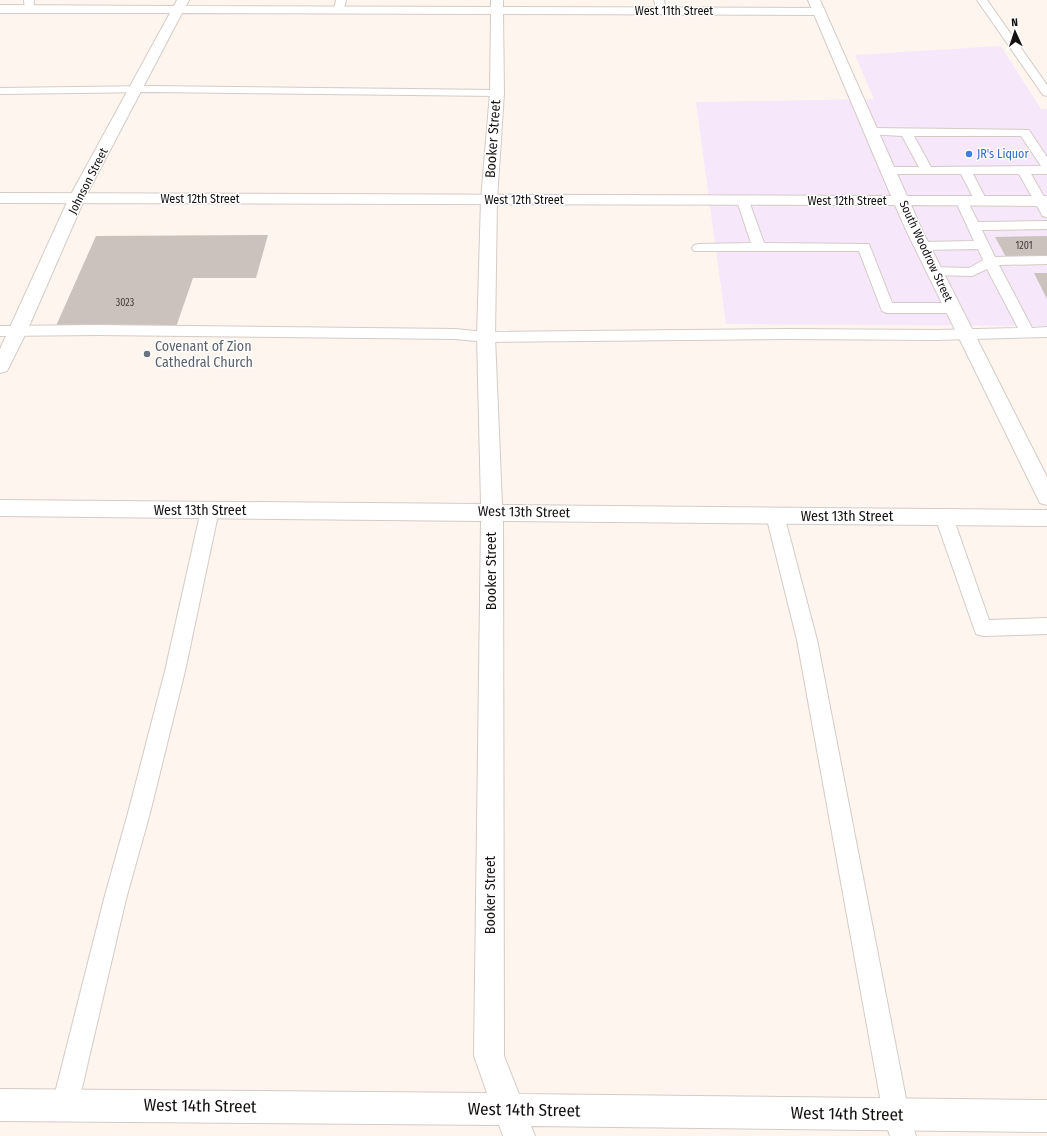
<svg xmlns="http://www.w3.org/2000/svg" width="1047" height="1136" viewBox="0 0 1047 1136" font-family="'Fira Sans Condensed',sans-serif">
<rect width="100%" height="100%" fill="#fef5ef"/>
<path fill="#f6e7fa" d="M 1001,46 L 1041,109 L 1047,109 L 1047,326 L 726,324 L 696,102 L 874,99 L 855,55 Z"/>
<g fill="#cbc2bd">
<path d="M 268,235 L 256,278 L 193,278 L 176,327 L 55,328 L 96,236 Z"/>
<path d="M 1047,236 L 1047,256 L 1033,256 L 1006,257 L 995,237 Z"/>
<path d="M 1034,273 L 1047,273 L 1047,299 Z"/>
</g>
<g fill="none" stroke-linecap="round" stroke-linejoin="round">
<defs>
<g id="lane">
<path d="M 24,0 L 34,0 L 33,11 L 25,11 Z"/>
<path d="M 336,0 L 346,0 L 343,12 L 339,13 L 334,10 Z"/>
<path d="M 654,0 L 664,0 L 666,11 L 665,13 L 657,13 Z"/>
<path d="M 977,0 L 987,0 L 1047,85 L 1047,96 L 1043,95 Z"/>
<path d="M 151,86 L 497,90 L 503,93 L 497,96 L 151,92 L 0,94 L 0,88 Z"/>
<path d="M 872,128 L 1029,130 L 1047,157 L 1047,174 L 1031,174 L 1047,202 L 1047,217 L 1042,216 L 1041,213 L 1019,174 L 973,174 L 987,201 L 985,204 L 977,204 L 975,201 L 961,174 L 886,174 L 884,171 L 886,168 L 890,167 L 919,167 L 902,136 L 868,134 L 866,132 L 868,130 ZM 914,136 L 1021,136 L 1041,166 L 931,167 Z"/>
<path d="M 743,197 L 747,198 L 749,201 L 764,243 L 869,244 L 892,303 L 952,303 L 957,305 L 959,308 L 957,311 L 952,313 L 887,313 L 882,311 L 859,251 L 694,251 L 692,248 L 694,245 L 699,244 L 751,243 L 737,201 L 739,198 Z"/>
<path d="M 962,198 L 967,199 L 968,202 L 978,222 L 1047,221 L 1047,229 L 982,230 L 995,257 L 1047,256 L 1047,264 L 999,265 L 1032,328 L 1047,327 L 1047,337 L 936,340 L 787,339 L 486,342 L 455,339 L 97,335 L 0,336 L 0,326 L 97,325 L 455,329 L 486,332 L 787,329 L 936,330 L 1018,328 L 987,269 L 972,276 L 934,275 L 929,274 L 927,271 L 929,268 L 934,267 L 969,268 L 983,260 L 978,249 L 922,250 L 917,249 L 915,246 L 917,243 L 922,242 L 974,241 L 956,202 L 957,199 Z"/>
<path d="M 210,503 L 216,505 L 219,510 L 185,671 L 150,813 L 126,899 L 78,1105 L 74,1114 L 65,1118 L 56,1114 L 52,1105 L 104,899 L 128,813 L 165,671 L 201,510 L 204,505 Z"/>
<path d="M 775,508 L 781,510 L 784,515 L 817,640 L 909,1114 L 916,1136 L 890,1136 L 883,1114 L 797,640 L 766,515 L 769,510 Z"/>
<path d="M 944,510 L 950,512 L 953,517 L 989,620 L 1047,618 L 1047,634 L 983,636 L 976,634 L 935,517 L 938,512 Z"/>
</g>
<path id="street" d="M 177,0 L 189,0 L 186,6 L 491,7 L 491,0 L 503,0 L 503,7 L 823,8 L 825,11 L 823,14 L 819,15 L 503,14 L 504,93 L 497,200 L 495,337 L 502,505 L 1047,510 L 1047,526 L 503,521 L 504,1056 L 519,1094 L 1047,1100 L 1047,1132 L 531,1126 L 535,1136 L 503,1136 L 499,1125 L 0,1121 L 0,1089 L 487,1093 L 474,1056 L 481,521 L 0,516 L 0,500 L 481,504 L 477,337 L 481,200 L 490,93 L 491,14 L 182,13 L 85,198 L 27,331 L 7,371 L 0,373 L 0,349 L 69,198 L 170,13 L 0,13 L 0,5 L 174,6 Z"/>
<path id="secondary" d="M 808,0 L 820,0 L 907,196 L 1047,196 L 1047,206 L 911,205 L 922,230 L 1047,477 L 1047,505 L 1040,503 L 1037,497 L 906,230 L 895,205 L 0,203 L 0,193 L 891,196 Z"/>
</defs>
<use href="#lane" stroke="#d4cbc6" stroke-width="2"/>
<use href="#street" stroke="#d4cbc6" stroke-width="2"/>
<use href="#secondary" stroke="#d4cbc6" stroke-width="2"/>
<use href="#lane" fill="#fff" fill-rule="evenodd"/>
<use href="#street" fill="#fff" fill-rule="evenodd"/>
<use href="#secondary" fill="#fff" fill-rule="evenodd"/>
</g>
<circle fill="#3f7fe0" stroke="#fff" stroke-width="1.5" cx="969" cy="154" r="4"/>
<circle fill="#6b7280" stroke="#fff" stroke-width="1.5" cx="147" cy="354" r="4"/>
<g text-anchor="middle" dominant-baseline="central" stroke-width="3" stroke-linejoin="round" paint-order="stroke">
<g font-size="10" fill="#423d3b">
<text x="1024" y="246">1201</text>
<text x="125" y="303">3023</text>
</g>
<g font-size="12" fill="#141110" stroke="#fff">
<text x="674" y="11">West 11th Street</text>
<text transform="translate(88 181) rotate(-63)">Johnson Street</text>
<text x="200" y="199">West 12th Street</text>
<text x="524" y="200">West 12th Street</text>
<text x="847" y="201">West 12th Street</text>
<text transform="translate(926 251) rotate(65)">South Woodrow Street</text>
</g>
<g font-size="12" fill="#366cbe" stroke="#fff" text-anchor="start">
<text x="977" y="154">JR's Liquor</text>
</g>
<g font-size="14" fill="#141110" stroke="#fff">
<text transform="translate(493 139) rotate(-86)">Booker Street</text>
<text x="200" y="510">West 13th Street</text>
<text transform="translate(524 512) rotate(1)">West 13th Street</text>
<text x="847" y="516">West 13th Street</text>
<text transform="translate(491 571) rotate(-90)">Booker Street</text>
<text transform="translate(490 895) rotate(-90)">Booker Street</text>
</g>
<g font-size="14" fill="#5b616d" stroke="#fff" text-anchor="start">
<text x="155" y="346">Covenant of Zion<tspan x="155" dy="16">Cathedral Church</tspan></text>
</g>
<g font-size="17" fill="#141110" stroke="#fff">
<text transform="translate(200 1106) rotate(1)">West 14th Street</text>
<text transform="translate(524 1110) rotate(1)">West 14th Street</text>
<text transform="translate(847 1114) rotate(1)">West 14th Street</text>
</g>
</g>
<g transform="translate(1015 32) rotate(357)" stroke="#ffffff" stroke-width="3" paint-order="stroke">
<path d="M0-3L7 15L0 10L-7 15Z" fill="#141110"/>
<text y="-6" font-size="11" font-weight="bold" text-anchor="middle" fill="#141110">N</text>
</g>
</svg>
